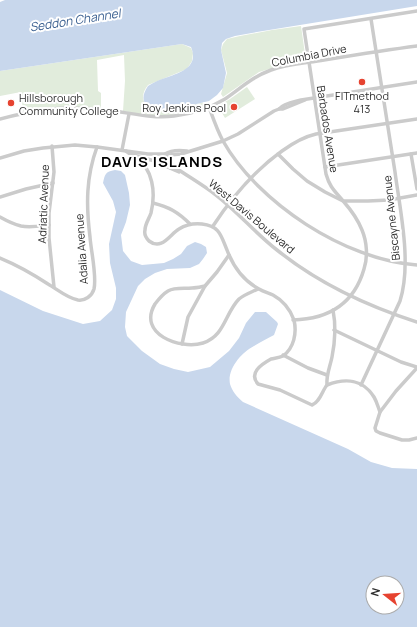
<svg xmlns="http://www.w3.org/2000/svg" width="417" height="627" viewBox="0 0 417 627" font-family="Manrope,sans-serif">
<rect width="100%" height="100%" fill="#fff"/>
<g fill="#e1ecdc">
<path d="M 301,26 L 306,61 L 283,65 L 259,72 L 223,97 L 221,94 L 227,73 L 221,50 L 223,44 L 227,39 L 240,36 L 272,30 Z"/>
<path d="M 182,44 L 191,48 L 193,53 L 192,61 L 187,69 L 148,85 C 141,94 142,100 148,109 L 161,111 L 207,102 L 208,105 C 190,111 173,117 154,116 C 144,116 133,113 123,111 L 125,81 L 124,55 L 97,60 L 98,91 L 101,93 L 101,108 L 46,107 L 23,111 L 21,92 L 0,96 L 0,71 Z"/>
<path d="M 247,87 L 255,99 L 225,118 L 218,106 L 230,99 Z"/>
</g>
<g fill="#c8d7ec" fill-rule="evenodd">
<path d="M 5,0 L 417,0 L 417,6 L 263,31 L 235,36 L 226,39 L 222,43 L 221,50 L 226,73 L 223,88 L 217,95 L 209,101 L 180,108 L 160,110 L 148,109 C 142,100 142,95 148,86 C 154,82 161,79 168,77 C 182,72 199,66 191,47 L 182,44 L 0,71 L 0,2 Z"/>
<path d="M 115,170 L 121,171 L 125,175 L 129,193 L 130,205 L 126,222 L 121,235 L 123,251 L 131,261 L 142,265 L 164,263 L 173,259 L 181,254 L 187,246 L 195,242 L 201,244 L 206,247 L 207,253 L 203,259 L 199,264 L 190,268 L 167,269 L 155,273 L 145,279 L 138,286 L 126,312 L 125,327 L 127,336 L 142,351 L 160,364 L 174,369 L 188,372 L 210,367 L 229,351 L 239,338 L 246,323 L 255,312 L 266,312 L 277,322 L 278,324 L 274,335 C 267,339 260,342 254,346 C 242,352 227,369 230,384 C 232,391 237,397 243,402 L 348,449 L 371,462 L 392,468 L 417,469 L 417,627 L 0,627 L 0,290 L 43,311 L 83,324 L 100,321 L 112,310 L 116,299 L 116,288 L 110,263 L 109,244 L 116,212 L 113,201 L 103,183 C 105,174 105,172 115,170 ZM 373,583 L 397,583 L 397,607 L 373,607 Z"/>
</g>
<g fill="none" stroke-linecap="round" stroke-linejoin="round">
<g stroke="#cbcbcb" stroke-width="3.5">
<path d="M 209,107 C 213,118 217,130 223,141 C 258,203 345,260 417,265"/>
<path d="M 279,109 C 284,103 294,102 301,100 L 417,82"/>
<path d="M 0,119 C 15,115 29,112 44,110 C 62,107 87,108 105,110 C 128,112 150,119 174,116 C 191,114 210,108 225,99 C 241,88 252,77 271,70 C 288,64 307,63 324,60 C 355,55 386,50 417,46"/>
<path d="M 52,146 L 54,172 L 49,213 L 49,238 L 54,287"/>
<path d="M 122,150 L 129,114"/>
<path d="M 126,151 L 130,154 L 151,160 L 179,172"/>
<path d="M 165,154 C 171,150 179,150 187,151"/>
<path d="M 278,154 L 293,169 L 307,181 L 325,192 L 343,201 L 368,201 L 389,200 L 417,195"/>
<path d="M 411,154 L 417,189"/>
<path d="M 169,155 L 171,163 L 176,168 C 189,177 203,185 216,195 C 238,212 255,233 277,250 C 318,283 367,306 417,322"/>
<path d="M 135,156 C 153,169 156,192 151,213 C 149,219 145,224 145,230 C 144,234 146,238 149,241 C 162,251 170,234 179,229 C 187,224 193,223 202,224 C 220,226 221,236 227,250 C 233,266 244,281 259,289 C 264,292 269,293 273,295 C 284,301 290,309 294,320 C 297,333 294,348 283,356 C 279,358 275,358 271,359 C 262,364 248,373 258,384 L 280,390 L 312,405 C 320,402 322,391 327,385 C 345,378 363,379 374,397 C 377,402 378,407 380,412"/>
<path d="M 0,158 L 24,151 L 43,148 L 75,145 L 97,147 L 148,154 L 165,154 L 169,155 L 181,154 L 223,141 L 238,134 L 274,111 L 279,109 L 283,109 L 305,100"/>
<path d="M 325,167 L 417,153"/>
<path d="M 0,197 L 26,189 L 53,183"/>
<path d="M 153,203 C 169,207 178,212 190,224"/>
<path d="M 0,217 C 7,221 13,224 21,226 C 30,228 40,226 49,225"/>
<path d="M 213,226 C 232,197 254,171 282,151 C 293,143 303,137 316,134 L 417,119"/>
<path d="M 229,255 L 217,272 L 205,286 C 200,287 196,288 192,288 C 185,289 175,287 168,291 C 163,294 158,300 155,304 C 137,334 180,350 203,343 C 225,336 225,313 239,299 C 245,294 252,292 258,289"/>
<path d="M 0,258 C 17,265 33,274 48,284 C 57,289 67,298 78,300 C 85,301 92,296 94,289 C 97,276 91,251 90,237 C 86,205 86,177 97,147"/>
<path d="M 293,320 C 328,319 354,304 364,269 C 368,257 367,242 362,230 C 358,220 351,210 344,202 C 335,191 330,188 326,174 L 304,29 L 417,11"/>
<path d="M 334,330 L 401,362 L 417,367"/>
<path d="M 182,344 L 188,317 L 205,286"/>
<path d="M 283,355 L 308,368 L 327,375"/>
<path d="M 417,368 L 396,391 L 380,412 L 375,428 L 376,431 L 380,433 L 402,440 L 409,440 L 417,438"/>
<path d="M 327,385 C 326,375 330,367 332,357 C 335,342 336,325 333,310"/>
<path d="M 361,385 L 400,301 C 412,263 400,210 395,172 C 387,121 379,70 371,19"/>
</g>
</g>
<g fill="#e64330" stroke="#fff" stroke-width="1.5">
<circle cx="362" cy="82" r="4"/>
<circle cx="11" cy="103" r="4"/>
<circle cx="234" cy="107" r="4"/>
</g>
<g text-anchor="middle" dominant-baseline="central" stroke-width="4" stroke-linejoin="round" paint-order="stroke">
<g font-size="11" fill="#2e2e2e" stroke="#fff">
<text transform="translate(309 55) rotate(-11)">Columbia Drive</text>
<text transform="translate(328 129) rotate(81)">Barbados Avenue</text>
<text transform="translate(43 204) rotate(-88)">Adriatic Avenue</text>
<text transform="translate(252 216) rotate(40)">West Davis Boulevard</text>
<text transform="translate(391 218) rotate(-96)">Biscayne Avenue</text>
<text transform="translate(81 249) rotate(-94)">Adalia Avenue</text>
</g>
<g font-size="11" fill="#2e2e2e" stroke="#fff">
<text x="362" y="95">FITmethod<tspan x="362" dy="13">413</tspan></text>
<text x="19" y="97" text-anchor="start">Hillsborough<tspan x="19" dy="13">Community College</tspan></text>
<text x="226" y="107" text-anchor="end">Roy Jenkins Pool</text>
</g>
<g font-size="12" font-style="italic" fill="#3c6191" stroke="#fff">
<text transform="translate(75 20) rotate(-9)">Seddon Channel</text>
</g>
<g font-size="15" font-weight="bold" letter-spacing="1" fill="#000" stroke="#fff">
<text x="162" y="161">DAVIS ISLANDS</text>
</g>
</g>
<g transform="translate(385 595) rotate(287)"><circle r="19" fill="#ffffff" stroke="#ababab"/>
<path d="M0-3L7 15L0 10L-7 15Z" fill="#e64330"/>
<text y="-6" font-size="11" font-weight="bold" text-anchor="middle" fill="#2e2e2e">N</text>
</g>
</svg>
